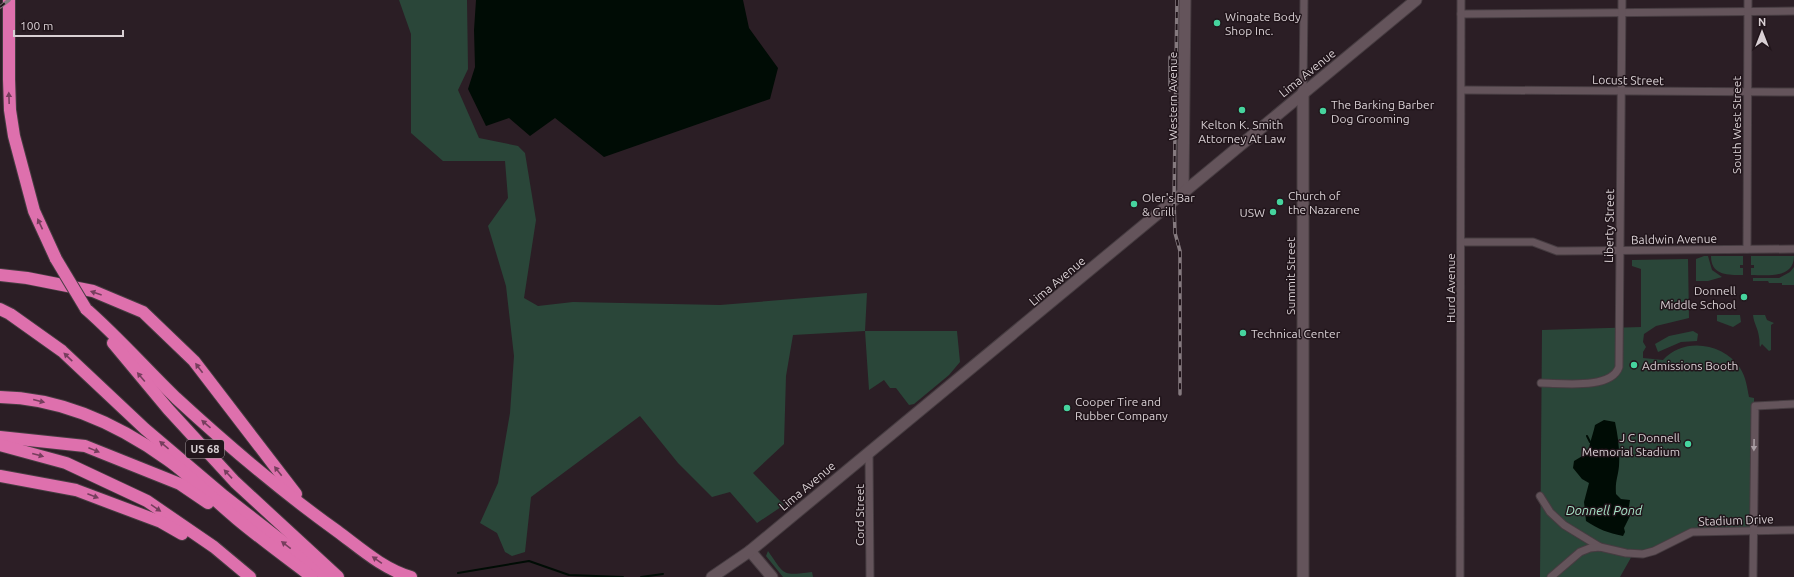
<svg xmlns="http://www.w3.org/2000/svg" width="1794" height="577" viewBox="0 0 1794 577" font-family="Ubuntu,sans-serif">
<rect width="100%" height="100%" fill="#2b1e25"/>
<g fill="#2a4639">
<path d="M 399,0 L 467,0 L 468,69 L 458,90 L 479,138 L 518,146 L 525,153 L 536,220 L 524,298 L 538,306 L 573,302 L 720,305 L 867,293 L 865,331 L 957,331 L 960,362 L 949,375 L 914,404 L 909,405 L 896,388 L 890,388 L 884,380 L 869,390 L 865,331 L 793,335 L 786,376 L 784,444 L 753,473 L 784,505 L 757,523 L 730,492 L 712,497 L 678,463 L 640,416 L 531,497 L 525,552 L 512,556 L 505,552 L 497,533 L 480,523 L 498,483 L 510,413 L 514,356 L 506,286 L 488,226 L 508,198 L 505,161 L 443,161 L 411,133 L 411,34 Z"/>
<path d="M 1704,256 L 1708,256 L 1712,270 L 1722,277 L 1708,281 L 1696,281 L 1696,259 Z"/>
<path d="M 1711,256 L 1743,256 L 1743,265 L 1740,265 L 1740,268 L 1743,268 L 1743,275 C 1729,275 1711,276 1711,256 Z"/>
<path d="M 1751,256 L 1794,256 C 1794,279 1767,275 1751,275 L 1751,268 L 1754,268 L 1754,265 L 1751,265 Z"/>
<path d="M 1688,259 L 1689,318 L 1656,326 L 1644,334 L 1643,342 L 1646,347 L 1643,352 L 1643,358 L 1663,360 C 1684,337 1723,343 1740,368 C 1746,377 1747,387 1749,397 L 1754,398 L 1754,530 L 1692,532 L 1654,551 L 1633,554 L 1620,577 L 1540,577 L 1542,330 L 1641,327 L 1641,269 L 1632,266 L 1632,260 Z"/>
<path d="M 1794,267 L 1794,285 L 1782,285 L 1782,283 L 1769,283 L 1768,281 L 1753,281 L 1753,278 L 1779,278 L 1790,272 Z"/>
<path d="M 1717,315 L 1740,315 L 1741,322 L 1733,327 L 1717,321 Z"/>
<path d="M 1753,315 L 1765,315 L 1767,320 L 1774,323 L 1771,325 L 1771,350 L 1769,351 L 1762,344 L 1760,347 C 1759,344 1760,341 1759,337 C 1758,328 1754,324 1753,315 Z"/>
<path d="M 1693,331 L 1698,334 L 1697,341 L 1681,342 L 1658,352 L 1655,344 L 1669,336 Z"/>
<path d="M 768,551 C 785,575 781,576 812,572 L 813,577 L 783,577 L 766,556 Z"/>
</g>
<g fill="#000c05">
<path d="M 476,0 L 743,0 L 749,28 L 778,68 L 770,99 L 604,157 L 555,118 L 530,136 L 509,118 L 486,126 L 468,89 L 475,67 L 474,30 Z"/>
<path d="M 1604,420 L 1615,422 C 1618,436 1620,451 1619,466 C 1618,477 1615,481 1616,494 L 1621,499 L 1630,500 L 1628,512 L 1631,514 L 1624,528 L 1625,532 L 1623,536 C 1608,533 1598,529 1586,521 L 1584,502 L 1589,483 L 1582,479 L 1573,468 L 1574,461 L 1584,455 L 1585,451 L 1589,449 C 1589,445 1594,431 1595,425 Z"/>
</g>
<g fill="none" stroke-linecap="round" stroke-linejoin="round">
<g stroke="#000c05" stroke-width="2">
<path d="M 1587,436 L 1590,442"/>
<path d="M 458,573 L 529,561 L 569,575 L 623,577"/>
<path d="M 641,577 L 663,574"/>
</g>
<defs>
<g id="street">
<path d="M 1461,14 L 1794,11"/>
<path d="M 1462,90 L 1794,92"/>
<path d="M 1303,92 L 1304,0"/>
<path d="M 1461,242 L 1533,242 L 1557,251 L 1565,251 L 1794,249"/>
<path d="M 1747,249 L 1748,0"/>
<path d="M 1541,383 C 1561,383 1611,390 1619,367 L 1622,0"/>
<path d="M 869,452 L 870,577"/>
<path d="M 1540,496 L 1550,512 L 1564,525 L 1600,547"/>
<path d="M 1460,577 L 1461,0"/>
<path d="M 1551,577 L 1580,552 L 1590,548 L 1600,547 L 1626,553 L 1643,554 L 1654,551 L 1692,532 L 1794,530"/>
<path d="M 1753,577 L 1755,406 L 1794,404"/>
</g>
<g id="secondary">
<path d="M 1183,192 L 1185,0"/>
<path d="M 750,551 L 772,577"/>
<path d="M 712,577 L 750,551 L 1416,0"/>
<path d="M 1303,577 L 1303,92"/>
</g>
<g id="highway">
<path d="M 9,0 L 9,79 L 10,110 L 14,136 L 34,211 L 56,259"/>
<path d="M 0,275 L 27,278 L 93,291 L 143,312 L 194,361 L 296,494"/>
<path d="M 0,309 L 10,314 L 62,351 L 145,429 L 224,496 L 328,577"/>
<path d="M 86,309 C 118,337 146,369 176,398 C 227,445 281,491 337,531 C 360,548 383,569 411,577"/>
<path d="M 113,343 L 168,409 L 235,482 L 338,577"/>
<path d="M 0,397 C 61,398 119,425 168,460 C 192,477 214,500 237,519 C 261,539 287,558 312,577"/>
<path d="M 0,437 L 85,446 L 180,484 L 208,503"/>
<path d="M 0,445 L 66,463 L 147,501 L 214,547 L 250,577"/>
<path d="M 0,476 L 76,490 L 161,522 L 182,534"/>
</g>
</defs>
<use href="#street" stroke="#463c41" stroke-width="9"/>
<use href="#secondary" stroke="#463c41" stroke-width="13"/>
<use href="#highway" stroke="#463c41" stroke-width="14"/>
<use href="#street" stroke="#64545b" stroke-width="7"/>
<use href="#secondary" stroke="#64545b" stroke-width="11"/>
<use href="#highway" stroke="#de70ad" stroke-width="12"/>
<defs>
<g id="rail">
<path d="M 1177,0 L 1174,200 L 1175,233 L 1180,251 L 1180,394"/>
<path d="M 0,7 L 9,0"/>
<path d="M 1170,90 L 1170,57"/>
</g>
</defs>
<use href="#rail" stroke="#857a7f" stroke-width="3.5"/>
<use href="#rail" stroke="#21151b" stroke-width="2" stroke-dasharray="6" stroke-linecap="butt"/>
<defs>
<path id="highway-bridge" d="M 56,259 L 86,309"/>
</defs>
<use href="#highway-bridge" stroke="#463c41" stroke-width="14" stroke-linecap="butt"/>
<use href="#highway-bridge" stroke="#de70ad" stroke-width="12"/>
</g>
<defs><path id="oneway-solid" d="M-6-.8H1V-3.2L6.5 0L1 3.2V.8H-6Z"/></defs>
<g fill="#763e5d">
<use href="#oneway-solid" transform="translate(9 98) rotate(-92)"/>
<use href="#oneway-solid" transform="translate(40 224) rotate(-115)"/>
<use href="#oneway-solid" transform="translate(96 293) rotate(-161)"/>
<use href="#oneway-solid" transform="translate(68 357) rotate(-136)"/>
<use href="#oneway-solid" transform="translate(199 368) rotate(-127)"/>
<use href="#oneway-solid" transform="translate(141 377) rotate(-130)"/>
<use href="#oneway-solid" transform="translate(39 401) rotate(14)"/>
<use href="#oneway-solid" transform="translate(206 424) rotate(-139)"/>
<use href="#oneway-solid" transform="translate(164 445) rotate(-140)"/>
<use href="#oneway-solid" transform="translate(94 450) rotate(22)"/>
<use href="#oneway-solid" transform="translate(38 455) rotate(15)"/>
<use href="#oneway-solid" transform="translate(278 471) rotate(-128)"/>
<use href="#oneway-solid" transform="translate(228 474) rotate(-133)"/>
<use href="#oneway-solid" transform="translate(93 496) rotate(21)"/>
<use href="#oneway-solid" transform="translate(156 508) rotate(34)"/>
<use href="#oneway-solid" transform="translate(286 545) rotate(-142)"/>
<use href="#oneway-solid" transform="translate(377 560) rotate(-145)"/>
</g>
<use fill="#aa9ea4" href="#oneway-solid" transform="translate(1754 445) rotate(91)"/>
<g fill="#46d49e" stroke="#21151b" stroke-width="1.5">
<circle cx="1217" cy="23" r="4"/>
<circle cx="1242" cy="110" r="4"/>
<circle cx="1323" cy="111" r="4"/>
<circle cx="1280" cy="202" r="4"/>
<circle cx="1134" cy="204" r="4"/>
<circle cx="1273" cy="212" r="4"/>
<circle cx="1744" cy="297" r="4"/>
<circle cx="1243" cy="333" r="4"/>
<circle cx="1634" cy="365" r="4"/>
<circle cx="1067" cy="408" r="4"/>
<circle cx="1688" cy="444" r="4"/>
</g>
<g text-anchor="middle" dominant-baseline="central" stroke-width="3" stroke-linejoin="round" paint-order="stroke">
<rect fill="#21151b" stroke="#a2989c" stroke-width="1" x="186" y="440" width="38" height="18" rx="3"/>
<g font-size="11" font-weight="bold" fill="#d9d0d4">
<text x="205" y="449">US 68</text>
</g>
<g font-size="12" fill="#d9d0d4" stroke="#21151b" text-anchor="start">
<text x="1225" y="16">Wingate Body<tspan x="1225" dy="14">Shop Inc.</tspan></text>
<text x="1331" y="104">The Barking Barber<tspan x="1331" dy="14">Dog Grooming</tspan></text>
<text x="1242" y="124" text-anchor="middle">Kelton K. Smith<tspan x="1242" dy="14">Attorney At Law</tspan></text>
<text x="1288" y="195">Church of<tspan x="1288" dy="14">the Nazarene</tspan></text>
<text x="1142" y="197">Oler's Bar<tspan x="1142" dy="14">&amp; Grill</tspan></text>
<text x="1265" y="212" text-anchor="end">USW</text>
<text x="1736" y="290" text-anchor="end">Donnell<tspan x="1736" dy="14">Middle School</tspan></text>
<text x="1251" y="333">Technical Center</text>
<text x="1642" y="365">Admissions Booth</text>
<text x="1075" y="401">Cooper Tire and<tspan x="1075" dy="14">Rubber Company</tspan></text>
<text x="1680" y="437" text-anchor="end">J C Donnell<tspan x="1680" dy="14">Memorial Stadium</tspan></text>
</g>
<g font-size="12" fill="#d9d0d4" stroke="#21151b">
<text transform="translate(1307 73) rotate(-39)">Lima Avenue</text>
<text transform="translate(1628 80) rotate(1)">Locust Street</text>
<text transform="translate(1172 96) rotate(-90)">Western Avenue</text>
<text transform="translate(1736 125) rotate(-90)">South West Street</text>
<text transform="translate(1609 226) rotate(-89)">Liberty Street</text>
<text transform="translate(1674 239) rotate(-1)">Baldwin Avenue</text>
<text transform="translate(1290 276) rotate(-90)">Summit Street</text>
<text transform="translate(1057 281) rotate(-40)">Lima Avenue</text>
<text transform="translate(1450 288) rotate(-90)">Hurd Avenue</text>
<text transform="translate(807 486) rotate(-40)">Lima Avenue</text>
<text transform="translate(859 515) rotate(-90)">Cord Street</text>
<text transform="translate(1736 520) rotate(-2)">Stadium Drive</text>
</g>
<g font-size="13" font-style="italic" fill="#a7e4c7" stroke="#21151b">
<text x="1604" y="510">Donnell Pond</text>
</g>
</g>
<g transform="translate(1762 32)" stroke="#21151b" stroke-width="3" paint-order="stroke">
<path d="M0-3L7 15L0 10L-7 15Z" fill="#d9d0d4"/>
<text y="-6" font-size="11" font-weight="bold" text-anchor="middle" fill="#d9d0d4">N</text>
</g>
<path d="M14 30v6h109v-6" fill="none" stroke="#d9d0d4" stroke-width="2"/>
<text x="20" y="30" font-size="12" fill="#d9d0d4" stroke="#21151b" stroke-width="3" paint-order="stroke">100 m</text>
</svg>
